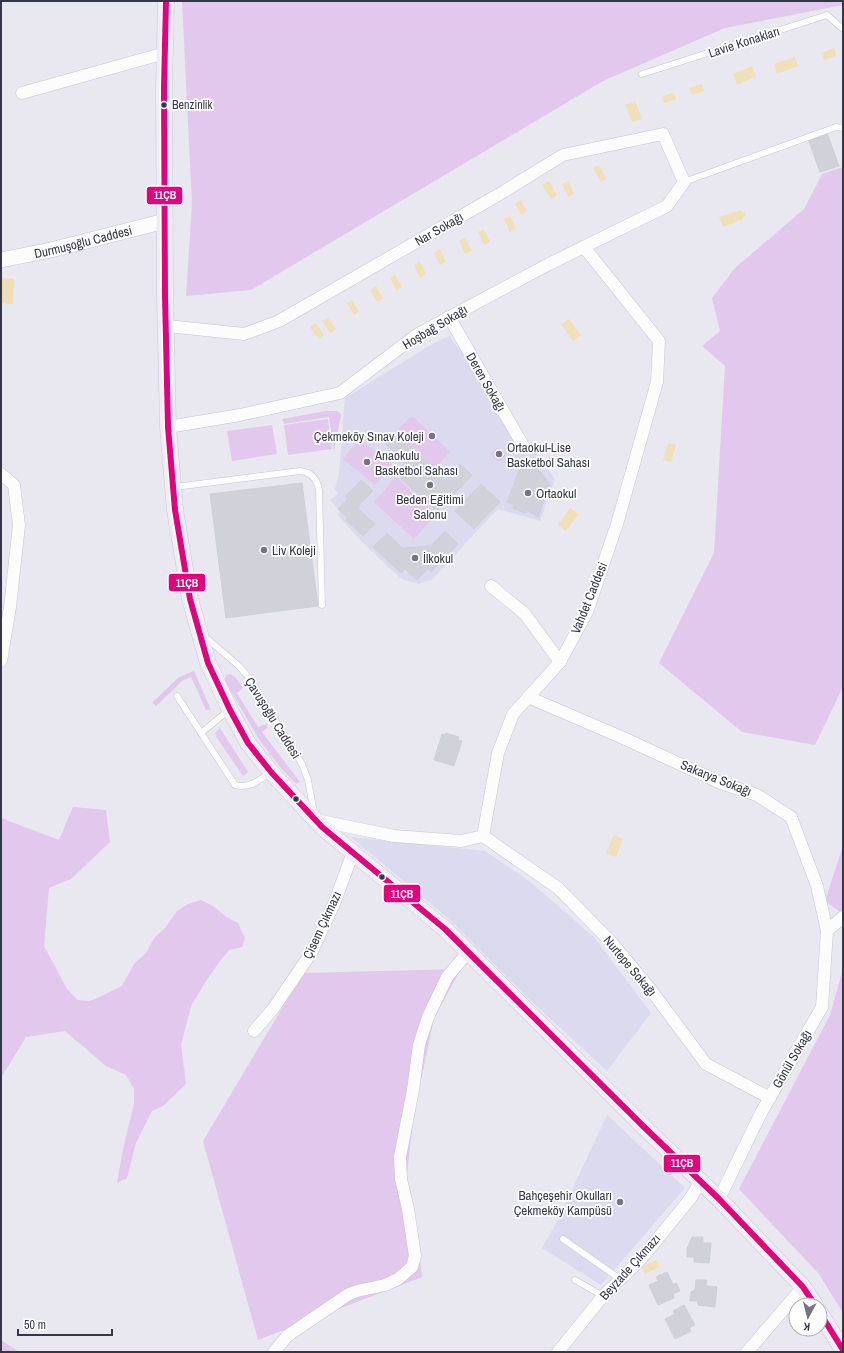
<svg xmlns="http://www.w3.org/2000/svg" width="844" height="1353" viewBox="0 0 844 1353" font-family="'Archivo Narrow',sans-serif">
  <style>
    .education { fill: #dbdaee }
    .green { fill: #e1c8ec }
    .water { fill: #efe0b8 }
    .building { fill: #d1d1da; stroke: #cfcfd8 }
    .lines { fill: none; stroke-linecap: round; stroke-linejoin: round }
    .service-casing { stroke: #c6c5ce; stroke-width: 7 }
    .minor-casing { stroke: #c6c5ce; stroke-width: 13 }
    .tertiary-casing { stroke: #c6c5ce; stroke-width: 16 }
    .secondary-casing { stroke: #c9c7d9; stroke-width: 17 }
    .service { stroke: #fcfcfd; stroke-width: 6 }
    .minor { stroke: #fcfcfd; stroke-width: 12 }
    .tertiary { stroke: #fcfcfd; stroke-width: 15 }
    .secondary { stroke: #efeef6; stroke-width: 16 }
    .bus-1-casing { stroke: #fff; stroke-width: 9 }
    .bus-1 { stroke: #e5007d; stroke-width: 6 }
    .bus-dot { fill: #353646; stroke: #fff; stroke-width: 1.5 }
    .poi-dot { fill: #747482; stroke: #fff; stroke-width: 1.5 }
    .labels { text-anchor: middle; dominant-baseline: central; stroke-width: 3.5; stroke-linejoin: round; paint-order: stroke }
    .bus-label { font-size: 12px; fill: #353646; stroke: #fff; text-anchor: start }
    .street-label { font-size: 13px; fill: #353646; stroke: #fff }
    .poi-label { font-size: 13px; fill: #353646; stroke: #fff; text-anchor: start }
    .line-badge { stroke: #fff; stroke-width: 1.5 }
    .badge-label { font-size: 11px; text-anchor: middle; font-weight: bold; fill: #fff }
  </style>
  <rect width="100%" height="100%" fill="#e9e8f0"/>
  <g class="education">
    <polygon points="449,336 555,479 540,521 498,509 470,538 453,558 433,579 419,584 402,579 388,567 358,538 338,515 340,512 330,500 338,494 335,489 339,474 345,398 434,343"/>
    <polygon points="351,837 485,851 529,881 594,937 651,1013 607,1071 528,998 451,921"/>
    <polygon points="607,1115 685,1188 601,1285 542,1248 560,1216"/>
  </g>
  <g class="green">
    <polygon points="182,1 843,1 843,5 725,28 603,81 251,290 186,296 192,204"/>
    <polygon points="843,167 843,687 815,745 742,732 659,663 714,553 725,366 702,346 720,331 712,298 735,268 804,209 822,174"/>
    <polygon points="326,411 336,411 339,412 341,415 334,451 329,417 284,424 282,419"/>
    <polygon points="412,416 450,452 434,469 396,431"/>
    <polygon points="328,419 332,449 288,455 284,425"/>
    <polygon points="272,425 277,454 232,461 227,431"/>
    <polygon points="360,439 392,465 375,485 343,459"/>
    <polygon points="498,447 506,455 499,462 491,454"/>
    <polygon points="396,477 436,514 414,539 374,502"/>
    <polygon points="194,671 211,710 206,710 191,677 182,681 156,706 152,703 179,677"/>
    <polygon points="230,674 236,678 243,688 237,693 258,727 266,724 268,727 262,732 300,782 296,784 281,768 260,741 225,681 226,675"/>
    <polygon points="220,728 248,772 243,776 217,738 215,733"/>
    <polygon points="73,807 106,810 110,842 71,879 49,888 44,946 67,989 78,1000 90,1001 99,997 122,986 134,964 146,953 155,937 165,928 177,911 188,904 201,900 213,906 225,916 238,923 245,938 242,947 229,950 220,961 206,981 191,1006 181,1045 186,1084 163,1106 152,1111 136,1143 127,1178 117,1183 123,1149 134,1104 134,1089 126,1075 106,1066 65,1031 26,1037 1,1078 1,818 59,840"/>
    <polygon points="843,846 843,914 825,901"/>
    <polygon points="843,968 843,1313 819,1274 739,1189 830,1015"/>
    <polygon points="461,969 434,1018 414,1113 407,1174 416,1225 422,1277 258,1340 203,1141 303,973"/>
    <polygon points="1,1340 19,1352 1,1352"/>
  </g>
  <g class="water">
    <polygon points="834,48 836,56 824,60 821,53"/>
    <polygon points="795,57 798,66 777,74 774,64"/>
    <polygon points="752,66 756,76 737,85 733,74"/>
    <polygon points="702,84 704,91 692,95 689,88"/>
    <polygon points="674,92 676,99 664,103 662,97"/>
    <polygon points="635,101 642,119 632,122 625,105"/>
    <polygon points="599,165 606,179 601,182 593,168"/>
    <polygon points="549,181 557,195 551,199 542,185"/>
    <polygon points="568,181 574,194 568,197 562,184"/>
    <polygon points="521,200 527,211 521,215 515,204"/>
    <polygon points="740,210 741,211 745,213 745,216 743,217 743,219 723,227 719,217"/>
    <polygon points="510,216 516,228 510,232 504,219"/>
    <polygon points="484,229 490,242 484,245 478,232"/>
    <polygon points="465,238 472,251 465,254 459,241"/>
    <polygon points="440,249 446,262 440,265 434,253"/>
    <polygon points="420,262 426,274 420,278 414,265"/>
    <polygon points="395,275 402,287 397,291 390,278"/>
    <polygon points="2,278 14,279 13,304 1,303"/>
    <polygon points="376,286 383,298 377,302 370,290"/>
    <polygon points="352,300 359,312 354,315 347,303"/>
    <polygon points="328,318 336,329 330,333 322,321"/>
    <polygon points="569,319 581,336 573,341 561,324"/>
    <polygon points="316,323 324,335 318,339 310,327"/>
    <polygon points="668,443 676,445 671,462 663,460"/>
    <polygon points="570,508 579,514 566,531 558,525"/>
    <polygon points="614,835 623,839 616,857 606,853"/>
    <polygon points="657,1260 660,1267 645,1274 642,1267"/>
  </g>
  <g class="building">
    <polygon points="827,133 839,166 820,172 808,139"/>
    <polygon points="396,431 416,452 405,463 385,443"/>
    <polygon points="416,452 457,491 437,512 395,473"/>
    <polygon points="523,460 534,464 550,484 538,517 526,510 525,513 512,508 514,505 507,502"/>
    <polygon points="460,464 472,475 457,491 446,480"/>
    <polygon points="361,480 373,491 359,505 359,510 375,524 363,536 346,520 348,518 338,509 348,499 346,496"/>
    <polygon points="302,483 318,606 226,618 210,494"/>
    <polygon points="481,484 500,502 474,529 455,511"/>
    <polygon points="445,531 458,544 431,572 428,569 417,580 405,569 401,573 373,547 387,533 402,548 431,546"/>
    <polygon points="446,733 459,737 458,740 462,741 454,766 434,760 442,734 445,735"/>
    <polygon points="692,1237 703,1237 703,1243 711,1243 709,1263 694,1262 694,1257 687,1257 687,1249"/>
    <polygon points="667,1272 673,1285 676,1283 680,1291 673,1294 674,1298 658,1305 649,1285 658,1281 656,1277"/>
    <polygon points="696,1280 707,1280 706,1286 717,1287 715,1307 698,1305 698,1301 690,1301 691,1292 695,1290"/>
    <polygon points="684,1305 695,1325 689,1328 691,1331 675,1339 665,1319 675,1314 673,1311"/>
  </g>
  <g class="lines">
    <g class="service-casing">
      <g id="service">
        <polyline points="642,74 827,15 843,29"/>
        <polyline points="684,182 836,127 843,128"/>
        <path d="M 175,487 L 300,471 C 311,472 317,479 319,490 L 322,605"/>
        <polyline points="204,636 239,666 250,679 302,764 308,780 314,813"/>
        <path d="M 177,696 L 235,785 C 250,789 259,780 271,772"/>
        <polyline points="201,733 229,710"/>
        <polyline points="563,1239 620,1279"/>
        <polyline points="575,1280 603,1296"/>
      </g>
    </g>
    <g class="minor-casing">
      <g id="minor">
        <polyline points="22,93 165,53"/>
        <polyline points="449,317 524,447"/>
        <polyline points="167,326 244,334 279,321 498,195 563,155 663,134 684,182 667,206 549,264 418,334 340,393 240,415 168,427"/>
        <polyline points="1,474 14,485 19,525 10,607 1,661"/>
        <polyline points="491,586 525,614 560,662"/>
        <polyline points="528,697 621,737 721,783 757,795 791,817 817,886 827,931"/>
        <polyline points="316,820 394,836 461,841 483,836 498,753 513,714 560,662 587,612 617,524 657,382 659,341 584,247"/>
        <polyline points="483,836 558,888 612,943 651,990 706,1064 770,1098"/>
        <polyline points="254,1031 273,1009 311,953 334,904 353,852"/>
        <polyline points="719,1199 762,1111 822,1007 827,931 843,917"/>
        <polyline points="274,1352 287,1336 349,1294 357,1291 385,1285 398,1279 412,1267 415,1256 408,1209 401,1179 400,1157 413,1090 419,1045 428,1017 447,977 468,952"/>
        <polyline points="558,1352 603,1296 641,1259 690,1199 701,1181"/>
        <polyline points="747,1352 803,1287"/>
      </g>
    </g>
    <g class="tertiary-casing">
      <g id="tertiary">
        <path id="s1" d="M 1,260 L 51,250 L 165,221"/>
      </g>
    </g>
    <g class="secondary-casing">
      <g id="secondary">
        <polyline points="166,1 164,88 165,296 168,427 175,510 190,599 208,663 230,710 248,743 271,772 322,827 445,929 643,1126 719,1199 803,1287 815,1305"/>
        <polyline points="820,1313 843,1350"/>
      </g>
    </g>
    <use href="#service" class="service"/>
    <use href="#minor" class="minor"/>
    <use href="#tertiary" class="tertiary"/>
    <use href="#secondary" class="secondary"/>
    <g class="bus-1-casing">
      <g id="bus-1">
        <polyline points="166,1 164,88 165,296 168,427 175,510 190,599 208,663 230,710 248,743 271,772 322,827 445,929 643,1126 719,1199 803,1287 815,1305"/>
        <polyline points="820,1313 843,1350"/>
      </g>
    </g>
    <use href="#bus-1" class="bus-1"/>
  </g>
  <g class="bus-dot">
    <circle cx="164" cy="105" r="3.5"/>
    <circle cx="296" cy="799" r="3.5"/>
    <circle cx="382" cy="877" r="3.5"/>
  </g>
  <g class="poi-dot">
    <circle cx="432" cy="436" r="4"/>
    <circle cx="499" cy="454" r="4"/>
    <circle cx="367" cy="462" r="4"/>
    <circle cx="430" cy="485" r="4"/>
    <circle cx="528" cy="493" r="4"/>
    <circle cx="264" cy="550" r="4"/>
    <circle cx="415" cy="558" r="4"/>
    <circle cx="620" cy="1202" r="4"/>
  </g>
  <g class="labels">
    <g class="bus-label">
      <text x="172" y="105">Benzinlik</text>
    </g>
    <g class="street-label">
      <text transform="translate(744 42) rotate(-18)">Lavie Konakları</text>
      <text transform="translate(439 229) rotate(-30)">Nar Sokağı</text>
      <text stroke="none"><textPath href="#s1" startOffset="84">Durmuşoğlu Caddesi</textPath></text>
      <text transform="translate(435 327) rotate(-31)">Hoşbağ Sokağı</text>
      <text transform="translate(486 382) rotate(60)">Deren Sokağı</text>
      <text transform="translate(589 598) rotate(-68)">Vahdet Caddesi</text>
      <text transform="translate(273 718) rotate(58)">Çavuşoğlu Caddesi</text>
      <text transform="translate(716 778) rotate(22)">Sakarya Sokağı</text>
      <text transform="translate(322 925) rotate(-65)">Çisem Çıkmazı</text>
      <text transform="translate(630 966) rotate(50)">Nurtepe Sokağı</text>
      <text transform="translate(792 1059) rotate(-60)">Gönül Sokağı</text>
      <text transform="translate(630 1267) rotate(-48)">Beyzade Çıkmazı</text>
    </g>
    <g class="poi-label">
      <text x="424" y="436" text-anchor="end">Çekmeköy Sınav Koleji</text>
      <text x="507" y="447">Ortaokul-Lise<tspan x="507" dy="15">Basketbol Sahası</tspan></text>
      <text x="375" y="455">Anaokulu<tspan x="375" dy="15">Basketbol Sahası</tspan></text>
      <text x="536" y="493">Ortaokul</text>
      <text x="430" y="499" text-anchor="middle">Beden Eğitimi<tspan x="430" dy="15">Salonu</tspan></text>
      <text x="272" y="550">Liv Koleji</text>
      <text x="423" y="558">İlkokul</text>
      <text x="612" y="1195" text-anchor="end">Bahçeşehir Okulları<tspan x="612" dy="15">Çekmeköy Kampüsü</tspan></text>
    </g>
  </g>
  <g class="line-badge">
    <rect x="146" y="186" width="37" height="19" rx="4" fill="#e5007d"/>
    <rect x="168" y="573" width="38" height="19" rx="4" fill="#e5007d"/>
    <rect x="383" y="884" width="38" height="19" rx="4" fill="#e5007d"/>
    <rect x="663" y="1154" width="38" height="19" rx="4" fill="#e5007d"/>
  </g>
  <g class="badge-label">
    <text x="165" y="199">11ÇB</text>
    <text x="187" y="587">11ÇB</text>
    <text x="402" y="898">11ÇB</text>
    <text x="682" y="1167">11ÇB</text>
  </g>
  <rect width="844" height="1353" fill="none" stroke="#353646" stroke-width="4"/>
  <g transform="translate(808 1317) rotate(187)"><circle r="19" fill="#ffffff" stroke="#aeafb5"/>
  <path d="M0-3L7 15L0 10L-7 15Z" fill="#747482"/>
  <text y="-6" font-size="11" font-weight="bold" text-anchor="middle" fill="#353646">K</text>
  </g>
  <path d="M18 1329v6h94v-6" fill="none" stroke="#353646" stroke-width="2"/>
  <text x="24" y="1329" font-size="12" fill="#353646" stroke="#ffffff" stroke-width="3" paint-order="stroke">50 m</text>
</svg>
